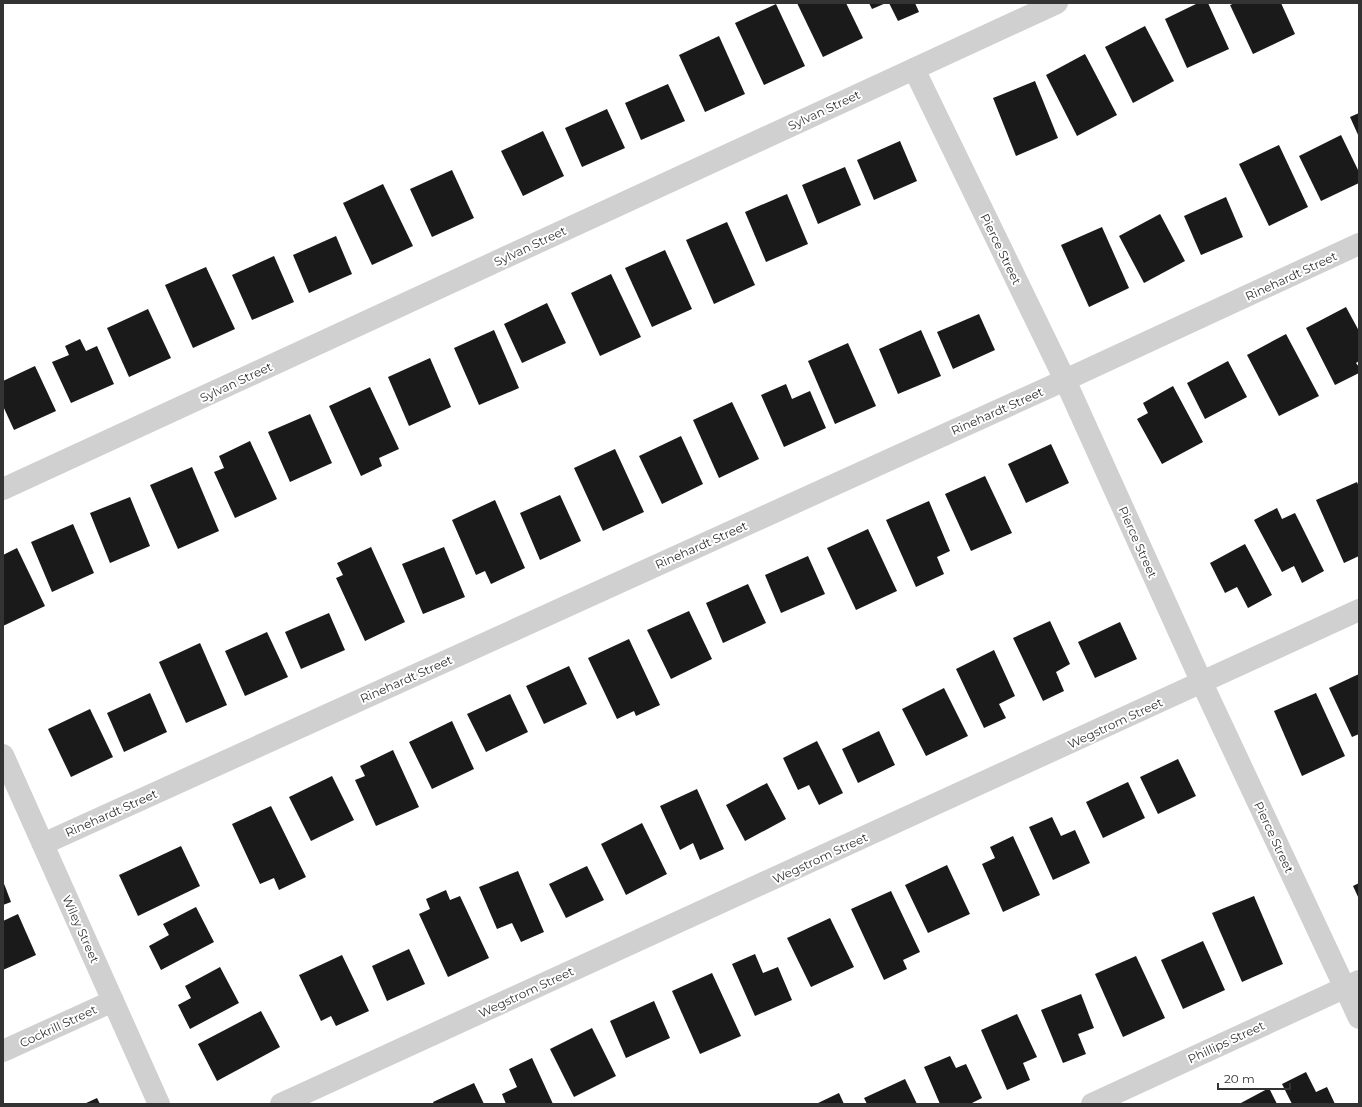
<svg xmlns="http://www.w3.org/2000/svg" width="1362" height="1107" viewBox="0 0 1362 1107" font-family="Montserrat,sans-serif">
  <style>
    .building { fill: #1a1a1a }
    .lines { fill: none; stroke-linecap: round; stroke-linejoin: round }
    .minor { stroke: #d0d0d0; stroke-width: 22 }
    .labels { text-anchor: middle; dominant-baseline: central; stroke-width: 4; stroke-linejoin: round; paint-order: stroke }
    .street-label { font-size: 12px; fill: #333; stroke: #fff }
  </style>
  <rect width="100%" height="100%" fill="#fff"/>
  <g class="building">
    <polygon points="797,3 846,3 863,38 823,57"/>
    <polygon points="869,3 886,3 872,9"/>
    <polygon points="889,3 915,3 919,12 898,21"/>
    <polygon points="1198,3 1208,3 1229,49 1187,68 1165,19"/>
    <polygon points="1235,3 1281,3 1295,34 1253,54 1230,5"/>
    <polygon points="776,4 805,66 764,85 735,23"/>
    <polygon points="1145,26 1174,81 1133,103 1105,47"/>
    <polygon points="719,36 745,94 705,112 679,55"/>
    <polygon points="1085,54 1117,115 1077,136 1046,75"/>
    <polygon points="1035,81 1058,138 1016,156 993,98"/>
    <polygon points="668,84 685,121 641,140 625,103"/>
    <polygon points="607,109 625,148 582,167 565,128"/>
    <polygon points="1359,113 1359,137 1350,117"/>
    <polygon points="543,131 564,176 523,196 501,151"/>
    <polygon points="1341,135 1359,172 1359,183 1321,201 1299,156"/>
    <polygon points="900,141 917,181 874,200 857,160"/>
    <polygon points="1279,145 1308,207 1269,226 1239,164"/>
    <polygon points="845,167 861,205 818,224 802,185"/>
    <polygon points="452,170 474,218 432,237 410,189"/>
    <polygon points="383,184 413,246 372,265 343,203"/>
    <polygon points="787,194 808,244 766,262 745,212"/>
    <polygon points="1226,197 1243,237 1201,255 1184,216"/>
    <polygon points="1160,214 1185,261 1144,283 1119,236"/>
    <polygon points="727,222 755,285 714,304 686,240"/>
    <polygon points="1102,227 1129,288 1089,307 1061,245"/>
    <polygon points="336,236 352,274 309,293 293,255"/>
    <polygon points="665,250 692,309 652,327 625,268"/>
    <polygon points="274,256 294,302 252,320 232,275"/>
    <polygon points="206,267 235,329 193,348 165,285"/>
    <polygon points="611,274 641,337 600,356 571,293"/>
    <polygon points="547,303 566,343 522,363 504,324"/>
    <polygon points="1346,307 1359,331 1359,361 1356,363 1359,367 1359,373 1335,385 1306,328"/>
    <polygon points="148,309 171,358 129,377 107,328"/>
    <polygon points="979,314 995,350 953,369 937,332"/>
    <polygon points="494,330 519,388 479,405 454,348"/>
    <polygon points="921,330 941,376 898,394 879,349"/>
    <polygon points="1286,334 1319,396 1279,416 1247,355"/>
    <polygon points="80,339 86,351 97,346 114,384 71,403 52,362 69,355 65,346"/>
    <polygon points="848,343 876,406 835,424 808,361"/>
    <polygon points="430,358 451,407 409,426 388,377"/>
    <polygon points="1228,361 1247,397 1205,419 1187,383"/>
    <polygon points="35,366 56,411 14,430 3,406 3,381"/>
    <polygon points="786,384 792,399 810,391 826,428 784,447 761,395"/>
    <polygon points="1173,386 1203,442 1162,464 1137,419 1148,413 1143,403"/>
    <polygon points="370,387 399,449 379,458 382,466 361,476 329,406"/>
    <polygon points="732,402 759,459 719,478 693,420"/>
    <polygon points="310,414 332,463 290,482 268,432"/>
    <polygon points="681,436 703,484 662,504 639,456"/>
    <polygon points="250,441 277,499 235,518 214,472 224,468 219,456"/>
    <polygon points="1051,444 1069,483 1026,503 1008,464"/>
    <polygon points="615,449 644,512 603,531 574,468"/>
    <polygon points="192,467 219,531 178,549 150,485"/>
    <polygon points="985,476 1012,533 971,551 945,494"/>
    <polygon points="1357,482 1359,487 1359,556 1344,563 1316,500"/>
    <polygon points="560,495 581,541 540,560 520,513"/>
    <polygon points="130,497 150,546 110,563 90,513"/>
    <polygon points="495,500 525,568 491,584 485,571 476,575 452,520"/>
    <polygon points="929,501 950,551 937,557 944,574 916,587 886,520"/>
    <polygon points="1277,508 1282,519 1295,513 1324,571 1302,583 1294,566 1282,572 1254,520"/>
    <polygon points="73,524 94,573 52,592 31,542"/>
    <polygon points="868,529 897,591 856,610 827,548"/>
    <polygon points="1245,544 1272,595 1248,608 1237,587 1225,593 1210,563"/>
    <polygon points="371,547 405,622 365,641 336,578 343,575 337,563"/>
    <polygon points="444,547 465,597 423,614 402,564"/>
    <polygon points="17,548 45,606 3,626 3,555"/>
    <polygon points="808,556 825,594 781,613 765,575"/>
    <polygon points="748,584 766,623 723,643 706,603"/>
    <polygon points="689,611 712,659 671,679 647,630"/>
    <polygon points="329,613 345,650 301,669 285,632"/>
    <polygon points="1050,621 1070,664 1056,672 1064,691 1043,701 1013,638"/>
    <polygon points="1120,622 1137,659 1095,678 1078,642"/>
    <polygon points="267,632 288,677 245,696 225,651"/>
    <polygon points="629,639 660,705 636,716 634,711 617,719 588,658"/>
    <polygon points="200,643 227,705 186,723 159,662"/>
    <polygon points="994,650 1015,696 999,704 1006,718 984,728 956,669"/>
    <polygon points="569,666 587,704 544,724 526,686"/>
    <polygon points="1359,674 1359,734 1352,737 1329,688"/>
    <polygon points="944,688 968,736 926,756 902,709"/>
    <polygon points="150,693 167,732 124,752 107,713"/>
    <polygon points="1316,693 1345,756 1302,776 1274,711"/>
    <polygon points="510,694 528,732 486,752 467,714"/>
    <polygon points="90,709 113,757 71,777 48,729"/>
    <polygon points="452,721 474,769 432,789 409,742"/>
    <polygon points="879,731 895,765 858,783 842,749"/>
    <polygon points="817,741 843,793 819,805 809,785 798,790 783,758"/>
    <polygon points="393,750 419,807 376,826 355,780 365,776 360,766"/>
    <polygon points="1178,759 1196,796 1158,814 1140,777"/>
    <polygon points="332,776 354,820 311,841 289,797"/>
    <polygon points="1128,782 1145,818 1103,838 1086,802"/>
    <polygon points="767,783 786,819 745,841 726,805"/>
    <polygon points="697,789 724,849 700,860 693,843 680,850 660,806"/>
    <polygon points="271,806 306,877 279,890 274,878 260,884 232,824"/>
    <polygon points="1052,817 1061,836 1075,830 1090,863 1053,880 1029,827"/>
    <polygon points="642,823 667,874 626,895 601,844"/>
    <polygon points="1013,836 1040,895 1003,912 982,864 995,858 990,847"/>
    <polygon points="181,846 200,886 138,916 119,875"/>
    <polygon points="947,865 970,914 928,933 905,885"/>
    <polygon points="587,866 604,900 566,918 549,884"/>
    <polygon points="518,871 544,932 521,942 512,923 497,929 479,887"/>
    <polygon points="3,881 11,902 3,905"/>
    <polygon points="1359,883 1359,899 1353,886"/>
    <polygon points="446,890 450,900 460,896 489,958 448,977 419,914 430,909 426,899"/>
    <polygon points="891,891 920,952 903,960 907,969 884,980 851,909"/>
    <polygon points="1254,896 1283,964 1242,982 1212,913"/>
    <polygon points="196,907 214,942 161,970 149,946 169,935 163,924"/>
    <polygon points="18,914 36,955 3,970 3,921"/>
    <polygon points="830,918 854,967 811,987 787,938"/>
    <polygon points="1203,941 1225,990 1183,1009 1161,960"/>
    <polygon points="409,949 425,984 387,1001 372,966"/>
    <polygon points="755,954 763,973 778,967 792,1000 755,1016 732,964"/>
    <polygon points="342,955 369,1011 336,1026 331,1016 321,1021 299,975"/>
    <polygon points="1136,956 1165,1018 1123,1037 1095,974"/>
    <polygon points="220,967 239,1003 190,1029 178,1005 191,998 185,986"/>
    <polygon points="712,973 741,1036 700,1054 672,991"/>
    <polygon points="1081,994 1094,1028 1078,1034 1086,1054 1063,1063 1041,1010"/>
    <polygon points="654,1001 670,1038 626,1058 610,1021"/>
    <polygon points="261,1011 280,1047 217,1081 198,1044"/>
    <polygon points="1017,1014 1037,1057 1023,1063 1030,1080 1007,1090 981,1030"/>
    <polygon points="592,1028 616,1076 574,1097 550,1049"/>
    <polygon points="950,1056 956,1068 966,1064 982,1098 970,1104 940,1104 924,1067"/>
    <polygon points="532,1058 553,1104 506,1104 502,1094 517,1087 509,1069"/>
    <polygon points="1306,1072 1316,1092 1327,1087 1335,1104 1292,1104 1282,1084"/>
    <polygon points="905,1079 917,1104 867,1104 864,1098"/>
    <polygon points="474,1083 484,1104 434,1104 433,1102"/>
    <polygon points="1269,1088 1277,1104 1239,1104"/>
    <polygon points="839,1093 844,1104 816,1104"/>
    <polygon points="97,1098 100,1104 84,1104"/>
  </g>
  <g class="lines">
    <g class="minor">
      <polyline points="914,69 1065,380 1202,683 1359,1018"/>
      <polyline points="3,489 1057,3"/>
      <polyline points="3,755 159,1104"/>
      <polyline points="43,844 1065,380 1359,244"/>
      <polyline points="3,1051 113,1001"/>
      <polyline points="281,1104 1359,610"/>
      <polyline points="1092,1104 1359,981"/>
    </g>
  </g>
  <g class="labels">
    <g class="street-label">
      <text transform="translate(824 110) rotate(-25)">Sylvan Street</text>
      <text transform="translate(530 246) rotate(-25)">Sylvan Street</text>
      <text transform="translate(1001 249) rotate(64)">Pierce Street</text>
      <text transform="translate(1291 276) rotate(-25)">Rinehardt Street</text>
      <text transform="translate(236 382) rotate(-25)">Sylvan Street</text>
      <text transform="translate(997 411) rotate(-24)">Rinehardt Street</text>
      <text transform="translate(1138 542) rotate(66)">Pierce Street</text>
      <text transform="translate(701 545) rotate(-24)">Rinehardt Street</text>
      <text transform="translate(406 679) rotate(-24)">Rinehardt Street</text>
      <text transform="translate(1115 723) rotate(-25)">Wegstrom Street</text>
      <text transform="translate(111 813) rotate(-24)">Rinehardt Street</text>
      <text transform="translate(1274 837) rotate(65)">Pierce Street</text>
      <text transform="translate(820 858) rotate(-25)">Wegstrom Street</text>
      <text transform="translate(81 929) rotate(66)">Wiley Street</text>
      <text transform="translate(526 992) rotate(-25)">Wegstrom Street</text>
      <text transform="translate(58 1026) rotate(-25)">Cockrill Street</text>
      <text transform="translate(1226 1042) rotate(-25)">Phillips Street</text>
    </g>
  </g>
  <rect width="1362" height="1107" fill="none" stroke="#333333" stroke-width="8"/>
  <path d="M1218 1083v6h72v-6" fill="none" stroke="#333333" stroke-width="2"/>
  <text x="1224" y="1083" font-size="12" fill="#333333" stroke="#ffffff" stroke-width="3" paint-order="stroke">20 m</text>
</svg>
